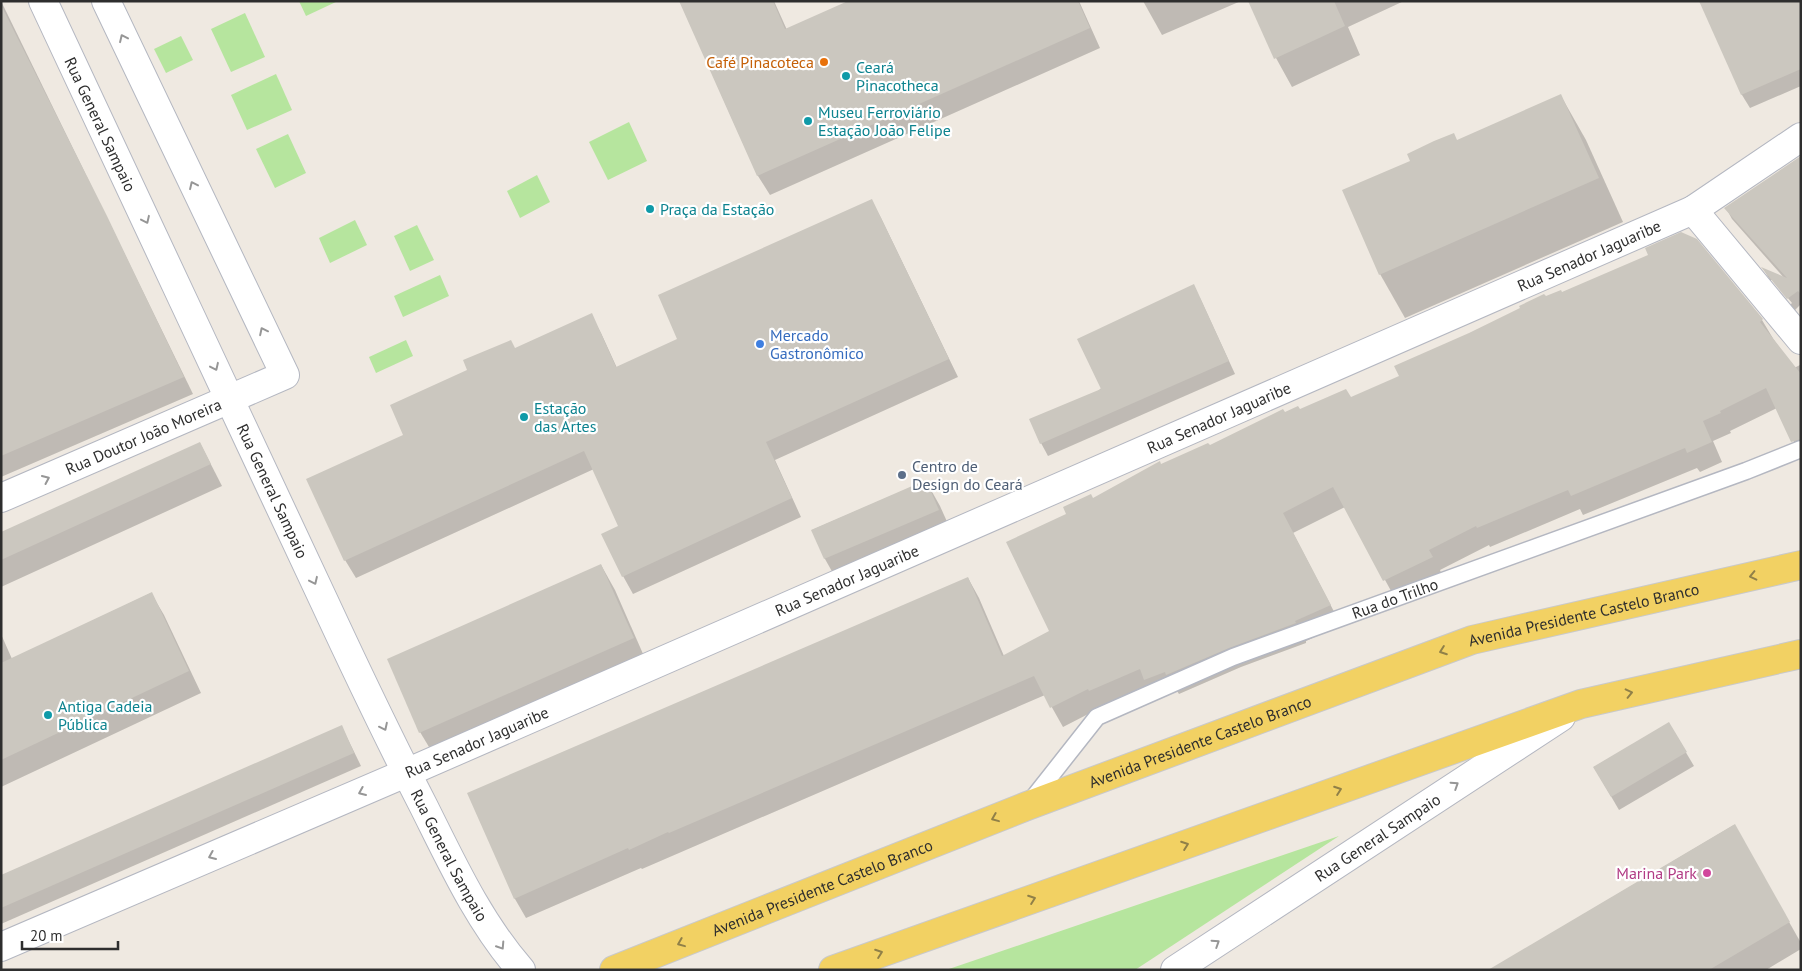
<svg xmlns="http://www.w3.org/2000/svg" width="1802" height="971" viewBox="0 0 1802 971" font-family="'PT Sans',sans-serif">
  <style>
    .green { fill: #b6e59e }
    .shadow { fill: #0003 }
    .building { fill: #cbc7bf }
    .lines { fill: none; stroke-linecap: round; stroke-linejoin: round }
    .service-casing { stroke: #b4b7c1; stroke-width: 19 }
    .minor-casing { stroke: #b4b7c1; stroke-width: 30 }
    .tertiary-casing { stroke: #b4b7c1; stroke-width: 30 }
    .secondary-casing { stroke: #b4b7c1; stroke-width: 30 }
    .primary-casing { stroke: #c9c9c9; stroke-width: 30 }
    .service { stroke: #fff; stroke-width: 16 }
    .minor { stroke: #fff; stroke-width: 28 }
    .tertiary { stroke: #fff; stroke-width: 28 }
    .secondary { stroke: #fff; stroke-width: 28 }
    .primary { stroke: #f2d163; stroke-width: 28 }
    .oneway { stroke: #969696 }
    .oneway2 { stroke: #908048 }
    .food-dot { fill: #e8710a; stroke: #fff; stroke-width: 2 }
    .culture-dot { fill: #0f9aa8; stroke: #fff; stroke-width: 2 }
    .shop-dot { fill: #3f7fe0; stroke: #fff; stroke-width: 2 }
    .service-dot { fill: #5c6f8a; stroke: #fff; stroke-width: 2 }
    .hotel-dot { fill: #d1479c; stroke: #fff; stroke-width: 2 }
    .labels { text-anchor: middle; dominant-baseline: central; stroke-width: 4.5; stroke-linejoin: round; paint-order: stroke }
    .food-label { font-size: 16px; fill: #c56008; stroke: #fff; text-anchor: end }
    .culture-label { font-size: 16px; fill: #0d838f; stroke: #fff; text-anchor: start }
    .street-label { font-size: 16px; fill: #2e2e2e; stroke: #fff }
    .shop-label { font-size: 16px; fill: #366cbe; stroke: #fff; text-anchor: start }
    .service-label { font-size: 16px; fill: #4e5e75; stroke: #fff; text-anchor: start }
    .hotel-label { font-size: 16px; fill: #b23c85; stroke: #fff; text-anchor: end }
  </style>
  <rect width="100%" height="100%" fill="#efe9e1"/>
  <g class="green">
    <polygon points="299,1 338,1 306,16"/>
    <polygon points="245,13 265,57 231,72 211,29"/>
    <polygon points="181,36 193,60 166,73 154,49"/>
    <polygon points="276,74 292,110 247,130 231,95"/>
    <polygon points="629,122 647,161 608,180 589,142"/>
    <polygon points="288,134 306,173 275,188 256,149"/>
    <polygon points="537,175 550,202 520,218 507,191"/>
    <polygon points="355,220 367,245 330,263 319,238"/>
    <polygon points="417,225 434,260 410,271 394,236"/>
    <polygon points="440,275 449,296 403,317 394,296"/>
    <polygon points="406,340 413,356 376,373 369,357"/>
    <polygon points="1339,836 1135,970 946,970"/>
  </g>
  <g class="shadow">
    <polygon points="1,1 193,394 1,477"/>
    <polygon points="680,1 774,1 787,30 851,1 1079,1 1100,48 770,195 758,176 734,123"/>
    <polygon points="1143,1 1241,1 1162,35"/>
    <polygon points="1250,1 1404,1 1348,27 1360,55 1292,87 1276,58"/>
    <polygon points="1801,1 1801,86 1750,108 1742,95 1701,2"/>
    <polygon points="1561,96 1586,140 1623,222 1405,318 1380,274 1457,141"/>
    <polygon points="1801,158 1801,304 1795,310 1790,305 1792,303 1773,280 1770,280 1764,270 1785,279 1732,219 1726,208"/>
    <polygon points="871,200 881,218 958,377 775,460 801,517 633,594 623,576 620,526 594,469 356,578 345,560 405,436 469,371 591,315 601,333 617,368 679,339"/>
    <polygon points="1696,240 1762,320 1774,340 1794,368 1800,365 1801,366 1801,450 1799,451 1788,431 1777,408 1730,431 1731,433 1713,441 1722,462 1700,472 1697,468 1583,515 1580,509 1490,547 1489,545 1440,570 1443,578 1396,600 1345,507 1293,533 1341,625 1306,641 1306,643 1241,667 1179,694 1177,691 1157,699 1100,708 1063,727 1045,695 642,869 641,868 526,918 515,899 469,794 968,578 979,598 1004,656 1050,632 1068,514 1093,499 1161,465 1209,447 1284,414 1350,399 1401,377 1469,334 1545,298 1561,293"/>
    <polygon points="1200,298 1235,374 1048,456 1041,443"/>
    <polygon points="200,443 222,486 1,587 1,533"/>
    <polygon points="926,481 940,506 953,535 839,584 825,559 812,530"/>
    <polygon points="601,565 615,590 647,663 435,757 420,732"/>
    <polygon points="151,593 164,615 201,693 1,787 1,634 12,659"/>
    <polygon points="1669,724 1694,766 1619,810 1594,767"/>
    <polygon points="342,727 361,766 1,924 1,876"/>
    <polygon points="1734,825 1801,943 1801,949 1766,970 1490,970"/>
  </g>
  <g class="building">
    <polygon points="679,1 773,1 785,29 848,1 1078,1 1090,28 757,176"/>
    <polygon points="1248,1 1334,1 1345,26 1274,59"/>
    <polygon points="1699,1 1801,1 1801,69 1741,95"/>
    <polygon points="1,5 107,216 184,377 1,456"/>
    <polygon points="1561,94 1599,178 1379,275 1342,190 1410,161 1407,154 1434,141 1454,133 1457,140"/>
    <polygon points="1801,156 1801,294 1798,291 1787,299 1761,267 1787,278 1724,208"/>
    <polygon points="872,199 949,359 766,442 792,498 622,577 601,534 618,526 584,451 344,561 306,479 403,435 390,405 467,370 463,360 511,340 515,348 592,313 616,367 677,339 658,295"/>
    <polygon points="1681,232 1697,239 1763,319 1760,322 1801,374 1801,439 1791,442 1766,388 1720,411 1721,413 1703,421 1712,442 1687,453 1685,448 1571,496 1568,490 1477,528 1476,526 1429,550 1433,557 1383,581 1333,487 1283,513 1331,605 1295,621 1296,623 1229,648 1166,675 1165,672 1144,680 1140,669 1089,691 1088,689 1050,708 1034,676 669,833 668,832 629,850 628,848 514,899 467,793 968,577 1002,656 1049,631 1006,542 1066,514 1063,507 1091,494 1093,498 1160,461 1161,464 1208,443 1210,445 1283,409 1285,412 1298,406 1300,409 1346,389 1351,397 1399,376 1394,366 1469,333 1520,308 1519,306 1544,294 1546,296 1561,290 1562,292 1648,255 1645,248"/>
    <polygon points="1194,284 1229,361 1040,444 1029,419 1101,389 1077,339"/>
    <polygon points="200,442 211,464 1,560 1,532"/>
    <polygon points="926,480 939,510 824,559 811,530"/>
    <polygon points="601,564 634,638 419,733 387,659"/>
    <polygon points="152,592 189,671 1,760 1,663"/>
    <polygon points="1669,722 1687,752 1611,797 1593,767"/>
    <polygon points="342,725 354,753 1,908 1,875"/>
    <polygon points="1735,824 1790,922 1709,970 1488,970"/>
  </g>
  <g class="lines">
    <g class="service-casing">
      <g id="service">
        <path id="s1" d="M 1030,802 L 1097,717 L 1233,657 L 1746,471 L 1801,449"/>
      </g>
    </g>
    <g class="minor-casing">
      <g id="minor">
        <polyline points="1693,210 1801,340"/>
        <path id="s2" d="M 1,947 L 406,773 L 1693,210 L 1801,137"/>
      </g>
    </g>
    <g class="tertiary-casing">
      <g id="tertiary">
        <path id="s3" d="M 1,498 L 285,375 L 106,1"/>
      </g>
    </g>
    <g class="secondary-casing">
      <g id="secondary">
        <path id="s4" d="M 43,1 C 136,201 231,401 324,601 C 356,670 389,739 424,807 C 452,863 479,922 521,970"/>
        <path id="s5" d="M 1175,970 L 1561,717"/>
      </g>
    </g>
    <g class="primary-casing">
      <g id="primary">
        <path id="s6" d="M 614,970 L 1027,806 L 1472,640 L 1801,565"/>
        <polyline points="833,970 1581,704 1801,654"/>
      </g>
    </g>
    <use href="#service" class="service"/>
    <use href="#minor" class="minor"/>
    <use href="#tertiary" class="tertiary"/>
    <use href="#secondary" class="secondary"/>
    <use href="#primary" class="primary"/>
  </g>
  <defs><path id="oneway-chevron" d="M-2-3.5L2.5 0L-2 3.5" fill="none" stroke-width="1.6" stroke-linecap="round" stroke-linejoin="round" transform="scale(1.25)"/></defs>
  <g class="oneway">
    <use href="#oneway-chevron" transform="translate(123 38) rotate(-115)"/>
    <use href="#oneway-chevron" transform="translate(193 185) rotate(-115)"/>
    <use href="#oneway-chevron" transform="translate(146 220) rotate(65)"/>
    <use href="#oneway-chevron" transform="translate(263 331) rotate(-116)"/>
    <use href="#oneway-chevron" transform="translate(215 367) rotate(65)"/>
    <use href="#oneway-chevron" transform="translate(46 479) rotate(-24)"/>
    <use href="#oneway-chevron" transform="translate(314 581) rotate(65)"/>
    <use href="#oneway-chevron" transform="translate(384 727) rotate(64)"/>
    <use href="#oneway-chevron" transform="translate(1455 785) rotate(-33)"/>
    <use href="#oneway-chevron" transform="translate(362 792) rotate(157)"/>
    <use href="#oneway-chevron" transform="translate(212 856) rotate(157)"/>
    <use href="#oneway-chevron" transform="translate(1216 943) rotate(-33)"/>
    <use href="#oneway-chevron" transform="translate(501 946) rotate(57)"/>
  </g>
  <g class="oneway2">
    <use href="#oneway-chevron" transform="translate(1753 576) rotate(167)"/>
    <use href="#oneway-chevron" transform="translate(1443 651) rotate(160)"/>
    <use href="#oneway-chevron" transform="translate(1629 693) rotate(-13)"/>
    <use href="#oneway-chevron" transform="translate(1338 790) rotate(-20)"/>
    <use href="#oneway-chevron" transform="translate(995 818) rotate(158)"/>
    <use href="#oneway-chevron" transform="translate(1185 845) rotate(-20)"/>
    <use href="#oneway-chevron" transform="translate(1032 899) rotate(-20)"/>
    <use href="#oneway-chevron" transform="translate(681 943) rotate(158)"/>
    <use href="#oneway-chevron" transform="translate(879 953) rotate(-20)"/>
  </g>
  <circle class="food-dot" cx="824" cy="62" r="5"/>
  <g class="culture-dot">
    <circle cx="846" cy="76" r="5"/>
    <circle cx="808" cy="121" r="5"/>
    <circle cx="650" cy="209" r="5"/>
    <circle cx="524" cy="417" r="5"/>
    <circle cx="48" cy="715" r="5"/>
  </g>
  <circle class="shop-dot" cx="760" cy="344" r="5"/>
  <circle class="service-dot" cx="902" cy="475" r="5"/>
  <circle class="hotel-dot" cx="1707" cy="873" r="5"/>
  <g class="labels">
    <g class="food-label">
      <text x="814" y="62">Café Pinacoteca</text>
    </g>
    <g class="culture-label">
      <text x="856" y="67">Ceará<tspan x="856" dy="18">Pinacotheca</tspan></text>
      <text x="818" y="112">Museu Ferroviário<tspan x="818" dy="18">Estação João Felipe</tspan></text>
      <text x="660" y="209">Praça da Estação</text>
      <text x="534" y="408">Estação<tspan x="534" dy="18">das Artes</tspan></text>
      <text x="58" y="706">Antiga Cadeia<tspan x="58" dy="18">Pública</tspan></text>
    </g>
    <g class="street-label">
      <text stroke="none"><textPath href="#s4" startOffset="136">Rua General Sampaio</textPath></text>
      <text stroke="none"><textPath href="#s2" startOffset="1732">Rua Senador Jaguaribe</textPath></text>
      <text stroke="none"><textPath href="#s2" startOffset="1328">Rua Senador Jaguaribe</textPath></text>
      <text stroke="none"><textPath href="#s3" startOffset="155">Rua Doutor João Moreira</textPath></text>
      <text stroke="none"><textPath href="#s4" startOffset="541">Rua General Sampaio</textPath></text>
      <text stroke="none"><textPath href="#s2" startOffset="922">Rua Senador Jaguaribe</textPath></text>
      <text stroke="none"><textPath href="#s1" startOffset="429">Rua do Trilho</textPath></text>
      <text stroke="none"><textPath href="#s6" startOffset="1034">Avenida Presidente Castelo Branco</textPath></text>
      <text stroke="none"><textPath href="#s2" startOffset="518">Rua Senador Jaguaribe</textPath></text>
      <text stroke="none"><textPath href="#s6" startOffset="629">Avenida Presidente Castelo Branco</textPath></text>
      <text stroke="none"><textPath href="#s5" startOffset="242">Rua General Sampaio</textPath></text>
      <text stroke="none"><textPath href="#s4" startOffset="946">Rua General Sampaio</textPath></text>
      <text stroke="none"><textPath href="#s6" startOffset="224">Avenida Presidente Castelo Branco</textPath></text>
    </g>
    <g class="shop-label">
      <text x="770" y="335">Mercado<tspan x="770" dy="18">Gastronômico</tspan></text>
    </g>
    <g class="service-label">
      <text x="912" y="466">Centro de<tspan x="912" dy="18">Design do Ceará</tspan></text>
    </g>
    <g class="hotel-label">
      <text x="1697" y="873">Marina Park</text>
    </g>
  </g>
  <rect width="1802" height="971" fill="none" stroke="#2e2e2e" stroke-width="5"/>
  <path d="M22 941v8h96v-8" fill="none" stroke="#2e2e2e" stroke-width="2.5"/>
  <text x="30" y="941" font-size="15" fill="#2e2e2e" stroke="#ffffff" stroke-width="4" paint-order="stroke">20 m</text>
</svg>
